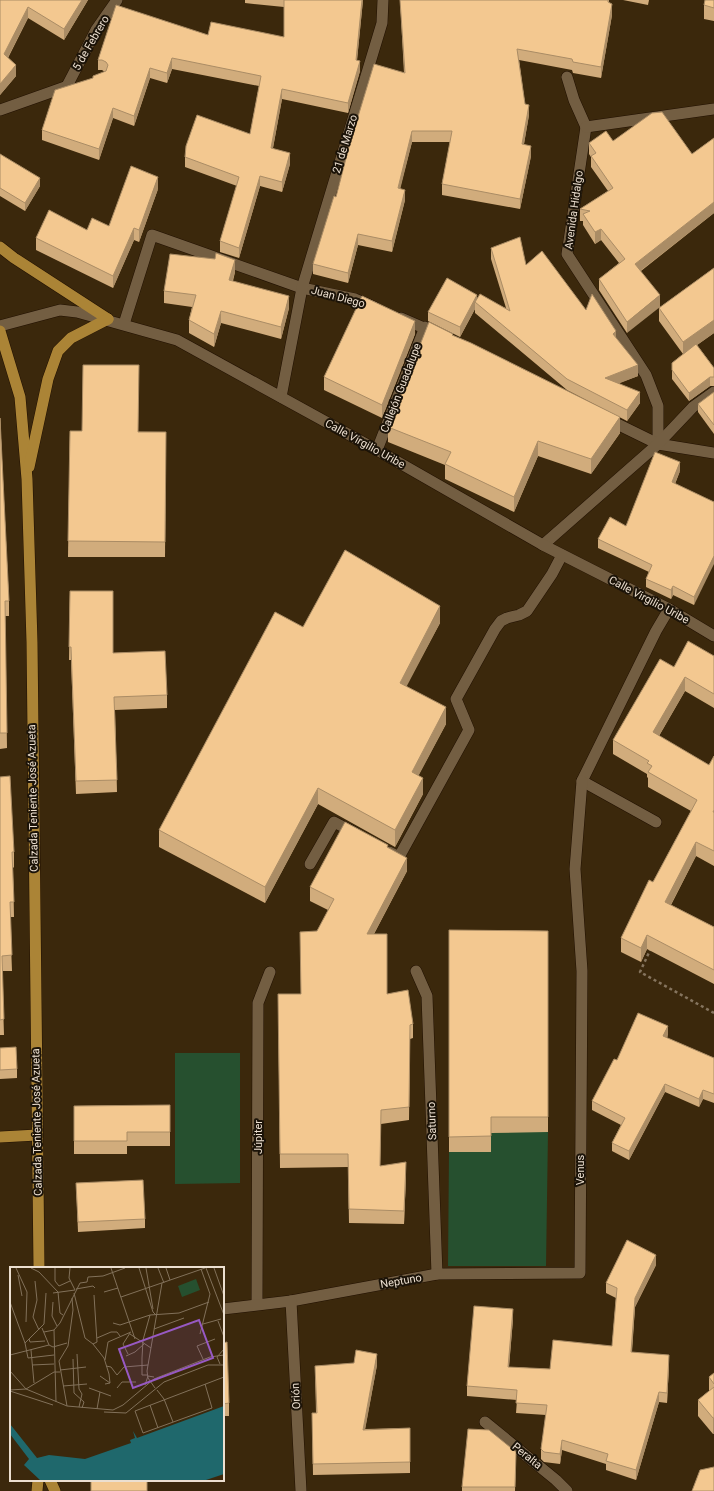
<svg xmlns="http://www.w3.org/2000/svg" width="714" height="1491" viewBox="0 0 714 1491" font-family="Roboto,sans-serif">
  <style>
    .green { fill: #26502f }
    .lines { fill: none; stroke-linecap: round; stroke-linejoin: round }
    .service-casing { stroke: #211000; stroke-width: 12 }
    .minor-casing { stroke: #211000; stroke-width: 12 }
    .tertiary-casing { stroke: #211000; stroke-width: 12 }
    .primary-casing { stroke: #211000; stroke-width: 12 }
    .path { stroke: #85745e; stroke-width: 2.5; stroke-dasharray: 3 3; stroke-linecap: butt }
    .service { stroke: #735e42; stroke-width: 11 }
    .minor { stroke: #735e42; stroke-width: 11 }
    .tertiary { stroke: #735e42; stroke-width: 11 }
    .primary { stroke: #ab8436; stroke-width: 11 }
    .wall { fill: #d1ac7c }
    .shaded-wall { fill: #aa8c65 }
    .building { fill: #f3c890; stroke: #aa8c65 }
    .labels { text-anchor: middle; dominant-baseline: central; stroke-width: 4; stroke-linejoin: round; paint-order: stroke }
    .street-label { font-size: 11px; fill: #ecdfd0; stroke: #1b1308 }
    .inset-road { fill: none; stroke: #82715a; stroke-width: 1 }
    .view { fill: #9759c3; fill-opacity: 0.15; stroke: #9759c3; stroke-width: 2 }
    .inset-edge { fill: none; stroke: #ecdfd0; stroke-width: 2 }
  </style>
  <rect width="100%" height="100%" fill="#3b280c"/>
  <g class="green">
    <polygon points="491,946 548,1132 546,1266 448,1266 449,1152 491,1152"/>
    <polygon points="175,1053 240,1053 240,1183 175,1184"/>
  </g>
  <g class="lines">
    <g class="service-casing">
      <g id="service">
        <polyline points="656,822 582,781 656,631 669,609"/>
        <polyline points="389,852 399,857 469,730 456,699 495,629 501,621 507,618 519,615 527,611 552,574 562,555"/>
        <polyline points="310,864 334,822 355,833"/>
        <polyline points="416,971 427,996 437,1274"/>
        <polyline points="291,1301 437,1274 580,1273 582,971 575,869 582,781"/>
        <polyline points="257,1304 258,1003 270,972"/>
      </g>
    </g>
    <g class="minor-casing">
      <g id="minor">
        <polyline points="567,77 574,100 586,127"/>
        <polyline points="67,86 96,30 117,0"/>
        <polyline points="0,110 68,86"/>
        <polyline points="586,127 567,254 646,375 658,406 658,444"/>
        <polyline points="586,127 714,109"/>
        <polyline points="401,318 440,335"/>
        <polyline points="124,324 152,235 302,288 355,299 374,307"/>
        <polyline points="281,397 302,288 382,23 383,0"/>
        <polyline points="607,419 658,444 714,453"/>
        <polyline points="377,450 425,327"/>
        <polyline points="543,545 658,444 693,407 714,392"/>
        <polyline points="223,1309 291,1301 301,1491"/>
        <polyline points="485,1422 556,1480 567,1491"/>
      </g>
    </g>
    <g class="tertiary-casing">
      <polyline id="tertiary" points="0,326 60,310 77,312 177,340 377,450 543,545 669,609 714,636"/>
    </g>
    <g class="primary-casing">
      <g id="primary">
        <polyline points="0,247 14,258 108,319"/>
        <polyline points="0,331 20,397 27,479 32,642 39,1268"/>
        <polyline points="29,467 48,379 58,351 71,338 108,319"/>
        <polyline points="0,1137 37,1135"/>
        <polyline points="50,1480 55,1491"/>
        <polyline points="37,1491 38,1480"/>
      </g>
    </g>
    <polyline class="path" points="651,948 640,972 714,1013"/>
    <use href="#service" class="service"/>
    <use href="#minor" class="minor"/>
    <use href="#tertiary" class="tertiary"/>
    <use href="#primary" class="primary"/>
  </g>
  <g class="wall">
    <polygon points="0,0 88,0 64,40 28,18 8,58 16,76 0,95"/>
    <polygon points="245,0 363,0 357,60 360,71 348,113 282,99 273,148 290,164 282,192 260,186 239,258 220,252 220,241 237,186 185,167 185,157 250,134 259,86 172,69 167,83 150,78 134,126 113,118 99,160 42,140 42,130 93,78 105,72 102,70 98,70 98,60 208,35 284,37 284,7 245,3"/>
    <polygon points="400,0 609,0 609,3 612,15 601,78 573,73 572,70 519,60 525,104 529,115 524,144 531,156 520,209 442,195 442,184 450,142 412,142 400,188 405,200 392,252 358,245 348,283 313,274 313,264 336,197 404,73"/>
    <polygon points="623,0 649,0 648,5"/>
    <polygon points="714,0 714,21 704,19 704,5"/>
    <polygon points="714,138 714,213 641,271 627,333 599,290 599,279 619,263 601,240 595,244 583,225 583,221 580,221 580,209 608,191 591,167 591,157 589,154 589,143 613,141 692,154"/>
    <polygon points="0,154 40,186 25,211 0,196"/>
    <polygon points="158,189 139,242 134,240 113,288 36,250 36,238 109,226"/>
    <polygon points="491,248 526,265 586,310 616,338 638,376 619,383 640,403 627,421 567,390 475,313 475,309 460,337 428,321 428,312 477,298 506,308 491,259"/>
    <polygon points="714,268 714,333 697,345 714,368 714,386 710,386 689,401 672,379 672,363 683,354 659,321 659,308"/>
    <polygon points="235,272 233,281 289,308 281,339 221,323 214,347 189,333 189,320 192,307 164,303 164,291"/>
    <polygon points="415,334 382,418 324,390 324,377"/>
    <polygon points="453,336 620,433 591,474 538,456 514,512 445,479 445,465 388,442 388,427"/>
    <polygon points="714,392 714,434 698,412 698,404"/>
    <polygon points="0,418 9,601 9,616 5,616 7,748 0,749"/>
    <polygon points="70,431 166,432 165,557 68,557"/>
    <polygon points="680,471 675,484 714,502 694,605 673,595 671,599 646,587 646,579 649,572 598,548 598,539 626,526"/>
    <polygon points="70,591 113,653 167,695 167,708 115,710 117,792 76,794 71,660 69,660"/>
    <polygon points="440,623 406,686 446,724 418,776 423,794 395,847 318,804 265,903 159,847 159,830 303,627"/>
    <polygon points="714,656 714,708 685,691 659,736 709,765 714,756 714,866 696,856 671,905 714,927 714,984 647,949 641,962 621,952 621,938 653,882 691,811 648,787 648,778 647,777 647,774 613,754 613,740 674,667"/>
    <polygon points="0,777 14,852 14,867 13,868 14,917 10,917 12,971 2,971 4,1035 0,1035"/>
    <polygon points="388,848 407,871 374,934 387,994 413,1024 413,1038 410,1039 409,1120 381,1124 380,1166 406,1176 404,1224 349,1223 348,1167 280,1168 278,994 301,994 328,910 310,901 310,887"/>
    <polygon points="449,930 548,931 548,1132 491,1133 491,1152 449,1152"/>
    <polygon points="668,1035 667,1038 714,1058 714,1103 703,1099 699,1107 665,1092 629,1160 612,1151 612,1143 621,1125 592,1110 592,1101"/>
    <polygon points="0,1048 17,1069 17,1078 0,1079"/>
    <polygon points="170,1105 170,1146 127,1146 127,1154 74,1154 74,1106"/>
    <polygon points="76,1183 145,1219 145,1228 78,1232"/>
    <polygon points="656,1265 635,1307 632,1352 669,1365 667,1403 659,1402 636,1480 606,1470 606,1464 562,1450 560,1464 544,1462 541,1459 541,1449 546,1415 516,1413 517,1400 467,1396 467,1386 513,1319 509,1367 550,1369 612,1346 616,1298 606,1293 606,1283"/>
    <polygon points="223,1343 229,1403 229,1416 223,1416"/>
    <polygon points="377,1365 365,1429 410,1428 410,1473 313,1475 312,1413 316,1413 315,1366"/>
    <polygon points="714,1373 714,1434 713,1434 698,1416 698,1400 709,1391 709,1377"/>
    <polygon points="516,1452 515,1491 462,1491 462,1487"/>
  </g>
  <g class="shaded-wall">
    <polygon points="82,0 88,0 64,40 64,29"/>
    <polygon points="362,0 363,0 356,70 356,60"/>
    <polygon points="612,4 612,15 601,78 601,67"/>
    <polygon points="28,7 28,18 4,65 4,54"/>
    <polygon points="172,58 172,69 167,83 167,73"/>
    <polygon points="360,61 360,71 348,113 348,103"/>
    <polygon points="16,65 16,76 0,95 0,84"/>
    <polygon points="150,68 150,78 134,126 134,116"/>
    <polygon points="282,89 282,99 271,158 271,148"/>
    <polygon points="529,105 529,115 522,155 522,144"/>
    <polygon points="113,108 113,118 99,160 99,149"/>
    <polygon points="412,131 412,142 398,198 398,188"/>
    <polygon points="531,146 531,156 520,209 520,199"/>
    <polygon points="290,153 290,164 282,192 282,182"/>
    <polygon points="260,176 260,186 239,258 239,248"/>
    <polygon points="158,177 158,189 139,242 139,230"/>
    <polygon points="40,178 40,186 25,211 25,203"/>
    <polygon points="405,190 405,200 392,252 392,241"/>
    <polygon points="714,202 714,213 635,275 635,264"/>
    <polygon points="134,228 134,240 113,288 113,276"/>
    <polygon points="601,229 601,240 595,244 595,232"/>
    <polygon points="358,234 358,245 348,283 348,273"/>
    <polygon points="235,260 235,272 229,292 229,280"/>
    <polygon points="477,295 477,304 475,302 475,309 460,337 460,327"/>
    <polygon points="660,295 660,307 627,333 627,322"/>
    <polygon points="289,296 289,308 281,339 281,327"/>
    <polygon points="221,311 221,323 214,347 214,334"/>
    <polygon points="714,320 714,333 683,355 683,342"/>
    <polygon points="415,321 415,334 382,418 382,405"/>
    <polygon points="616,331 616,342 613,334"/>
    <polygon points="638,365 638,376 605,389 605,378"/>
    <polygon points="710,377 710,386 689,401 689,393"/>
    <polygon points="640,392 640,403 627,421 627,410"/>
    <polygon points="620,417 620,433 591,474 591,459"/>
    <polygon points="538,441 538,456 514,512 514,497"/>
    <polygon points="680,462 680,471 672,491 672,482"/>
    <polygon points="714,556 714,564 694,605 694,597"/>
    <polygon points="673,586 673,595 671,599 671,590"/>
    <polygon points="440,606 440,623 400,699 400,683"/>
    <polygon points="685,677 685,691 653,746 653,732"/>
    <polygon points="446,707 446,724 412,788 412,772"/>
    <polygon points="423,778 423,794 395,847 395,830"/>
    <polygon points="318,788 318,804 265,903 265,887"/>
    <polygon points="696,842 696,856 665,916 665,902"/>
    <polygon points="407,858 407,871 367,947 367,934"/>
    <polygon points="647,935 647,949 641,962 641,948"/>
    <polygon points="668,1026 668,1035 663,1045 663,1036"/>
    <polygon points="665,1084 665,1092 629,1160 629,1151"/>
    <polygon points="703,1090 703,1099 699,1107 699,1099"/>
    <polygon points="406,1162 406,1176 404,1224 404,1211"/>
    <polygon points="656,1255 656,1265 635,1307 631,1362 631,1352 635,1298"/>
    <polygon points="513,1309 513,1319 508,1377 508,1367"/>
    <polygon points="377,1354 377,1365 363,1441 363,1430"/>
    <polygon points="669,1355 669,1365 667,1403 667,1393"/>
    <polygon points="659,1392 659,1402 636,1480 636,1470"/>
    <rect x="713" y="1418" width="1" height="16"/>
    <polygon points="562,1440 562,1450 560,1464 560,1454"/>
  </g>
  <g class="building">
    <polygon points="0,0 82,0 64,29 28,7 4,54 16,65 0,84"/>
    <polygon points="284,0 362,0 356,60 360,61 348,103 282,89 271,148 290,153 282,182 260,176 239,248 220,241 239,177 185,157 186,146 197,115 250,134 261,76 172,58 167,73 150,68 134,116 113,108 99,149 42,130 55,90 93,78 93,76 106,71 108,65 106,62 102,60 98,60 116,5 208,35 211,22 284,37"/>
    <polygon points="400,0 608,0 608,2 612,4 601,67 573,62 572,59 517,49 525,104 529,105 522,144 531,146 520,199 442,184 452,131 412,131 398,188 405,190 392,241 358,234 348,273 313,264 334,196 336,197 350,143 374,64 405,73"/>
    <polygon points="705,0 714,0 714,8 704,5"/>
    <polygon points="662,112 692,154 714,138 714,202 635,264 660,295 627,322 599,279 625,259 601,229 595,232 583,214 590,211 580,209 613,188 591,156 596,153 589,143 606,131 613,141 652,113"/>
    <polygon points="0,154 40,178 25,203 0,188"/>
    <polygon points="131,166 158,177 139,230 134,228 113,276 36,238 49,210 87,230 92,218 109,226"/>
    <polygon points="520,237 526,265 542,251 586,310 592,294 616,331 613,334 638,365 605,378 640,392 627,410 567,379 475,302 480,294 510,311 491,248"/>
    <polygon points="216,253 235,260 229,280 289,296 281,327 221,311 214,334 189,320 196,295 164,291 170,254 215,259"/>
    <polygon points="714,268 714,320 683,342 659,308"/>
    <polygon points="447,278 477,295 460,327 428,312"/>
    <polygon points="362,296 415,321 382,405 324,377"/>
    <polygon points="429,322 453,334 452,335 471,343 620,417 591,459 538,441 514,497 445,464 451,452 388,427"/>
    <polygon points="696,344 714,368 714,377 710,377 689,393 672,370 672,363"/>
    <polygon points="83,365 139,365 138,432 166,432 165,542 68,541 70,431 82,431"/>
    <polygon points="714,392 714,425 698,404"/>
    <polygon points="0,418 9,601 5,601 7,733 0,733"/>
    <polygon points="655,452 680,462 672,482 714,502 714,556 694,597 673,586 671,590 646,579 652,565 598,539 610,517 626,526"/>
    <polygon points="345,550 440,606 400,683 446,707 412,772 423,778 395,830 318,788 265,887 159,830 275,612 303,627"/>
    <polygon points="70,591 113,591 113,653 165,651 167,695 114,697 117,780 76,781 71,647 69,647"/>
    <polygon points="688,641 714,656 714,694 685,677 653,732 709,765 714,756 714,810 713,812 714,812 714,851 696,842 665,902 714,927 714,970 647,935 641,948 621,938 649,880 653,882 697,800 648,772 652,766 647,763 649,761 613,740 660,659 674,667"/>
    <polygon points="10,776 14,852 12,852 14,902 10,902 12,955 2,956 4,1019 0,1020 0,777"/>
    <polygon points="345,822 388,845 387,847 407,858 367,934 387,934 387,994 408,990 413,1024 410,1025 409,1107 381,1110 380,1166 406,1162 404,1211 349,1209 348,1154 280,1154 278,994 301,994 300,932 317,931 334,899 310,887"/>
    <polygon points="449,930 548,931 548,1117 491,1117 491,1136 449,1137"/>
    <polygon points="638,1013 668,1026 663,1036 714,1058 714,1094 703,1090 699,1099 665,1084 629,1151 612,1143 625,1118 592,1101 614,1059 617,1060"/>
    <polygon points="16,1047 17,1069 0,1070 0,1048"/>
    <polygon points="170,1105 170,1132 127,1132 127,1141 74,1141 74,1106"/>
    <polygon points="143,1180 145,1219 78,1222 76,1183"/>
    <polygon points="627,1240 656,1255 635,1298 631,1352 669,1355 667,1393 659,1392 636,1470 606,1461 608,1454 562,1440 560,1454 544,1452 541,1449 547,1405 516,1403 517,1390 467,1386 474,1306 513,1309 508,1367 550,1369 553,1340 612,1346 617,1288 606,1283"/>
    <polygon points="227,1342 229,1403 223,1404 223,1343"/>
    <polygon points="356,1350 377,1354 363,1430 410,1428 410,1462 313,1464 312,1413 317,1413 315,1366 354,1363"/>
    <polygon points="714,1373 714,1384 709,1377"/>
    <polygon points="714,1387 714,1418 713,1418 698,1400"/>
    <polygon points="468,1429 489,1430 516,1452 515,1487 462,1487"/>
    <polygon points="714,1467 714,1491 692,1491 700,1470"/>
    <rect x="91" y="1480" width="56" height="11"/>
  </g>
  <g class="labels">
    <g class="street-label">
      <text transform="translate(91 43) rotate(-60)">5 de Febrero</text>
      <text transform="translate(345 144) rotate(-73)">21 de Marzo</text>
      <text transform="translate(574 210) rotate(-82)">Avenida Hidalgo</text>
      <text transform="translate(338 297) rotate(15)">Juan Diego</text>
      <text transform="translate(401 388) rotate(-69)">Callejón Guadalupe</text>
      <text transform="translate(365 444) rotate(29)">Calle Virgilio Uribe</text>
      <text transform="translate(649 600) rotate(28)">Calle Virgilio Uribe</text>
      <text transform="translate(33 798) rotate(-91)">Calzada Teniente José Azueta</text>
      <text transform="translate(432 1121) rotate(-92)">Saturno</text>
      <text transform="translate(37 1122) rotate(-91)">Calzada Teniente José Azueta</text>
      <text transform="translate(258 1137) rotate(-90)">Júpiter</text>
      <text transform="translate(580 1170) rotate(-90)">Venus</text>
      <text transform="translate(401 1281) rotate(-10)">Neptuno</text>
      <text transform="translate(296 1396) rotate(-93)">Orión</text>
      <text transform="translate(527 1456) rotate(39)">Peralta</text>
    </g>
  </g>
  <g transform="translate(10 1267)">
    <rect width="214" height="214" fill="#3b280c"/>
    <path d="M 186,12 L 190,23 L 172,30 L 168,19 Z" fill="#26502f"/>
    <path d="M 214,139 L 214,207 L 196,213 L 30,213 L 14,198 L 19,192 L 0,167 L 0,157 L 27,191 L 39,188 L 75,192 L 121,176 L 120,173 L 125,171 L 123,164 L 127,171 Z" fill="#1f686c"/>
    <path class="inset-road" d="M 6,1 L 17,25 L 16,55M 21,1 L 29,5 L 48,25 L 50,46 L 53,48M 45,1 L 45,14 L 49,19 L 60,14M 60,1 L 59,11 L 65,23M 101,1 L 125,72M 129,1 L 143,45 L 146,48M 136,1 L 143,42M 148,1 L 154,16M 156,1 L 160,13M 196,1 L 214,48M 204,1 L 214,29M 8,8 L 12,29M 25,14 L 27,33 L 23,50 L 29,63M 66,22 L 83,19 L 85,21M 94,25 L 108,21M 43,26 L 65,23M 64,26 L 75,71 L 83,77 L 94,91 L 99,107 L 100,116 L 95,117M 111,30 L 195,1M 0,35 L 15,76 L 18,91 L 44,88M 43,35 L 42,49 L 47,59M 208,54 L 214,70M 103,56 L 110,58 L 140,48 L 169,46 L 199,35M 193,57 L 211,52M 32,61 L 39,78 L 43,80 L 57,76M 144,62 L 174,51M 44,63 L 46,135M 34,65 L 44,63 L 50,56 L 70,16 L 77,15 L 78,10 L 93,9 L 115,1M 120,67 L 141,81M 190,67 L 200,27 L 191,2M 87,71 L 101,65 L 107,65 L 110,69M 19,72 L 20,75 L 35,74M 15,76 L 34,57 L 36,26M 83,77 L 87,75 L 84,28M 21,83 L 24,116M 67,87 L 69,122 L 72,127 L 69,140M 118,87 L 113,77 L 120,66M 0,88 L 39,78M 116,89 L 125,85 L 134,77M 63,92 L 64,126 L 74,135 L 72,141M 193,92 L 187,79 L 205,72M 95,93 L 98,75 L 121,65M 210,97 L 207,90 L 214,82M 22,98 L 44,97M 96,99 L 101,100 L 107,108 L 114,100 L 138,98M 50,103 L 76,100M 0,104 L 16,122 L 44,105 L 50,105M 138,108 L 132,108 L 132,91 L 133,73 L 140,48M 90,109 L 100,116M 195,117 L 202,141 L 133,166 L 125,144 L 214,110M 135,118 L 138,109 L 144,110M 53,119 L 77,117M 79,121 L 101,129M 107,121 L 112,115 L 126,115M 145,121 L 138,111 L 137,104 L 152,16M 0,123 L 16,122 L 57,139 L 103,143 L 113,138 L 144,112 L 200,90 L 214,88M 147,123 L 154,132 L 163,155M 0,124 L 43,138M 140,138 L 148,161M 57,139 L 49,94 L 58,79 L 63,43 L 62,31M 87,142 L 90,125M 94,145 L 116,146 L 154,115 L 198,98 L 214,98"/>
    <path class="view" d="M 189,53 L 203,91 L 123,121 L 109,82 Z"/>
    <rect width="214" height="214" class="inset-edge"/>
  </g>
</svg>
